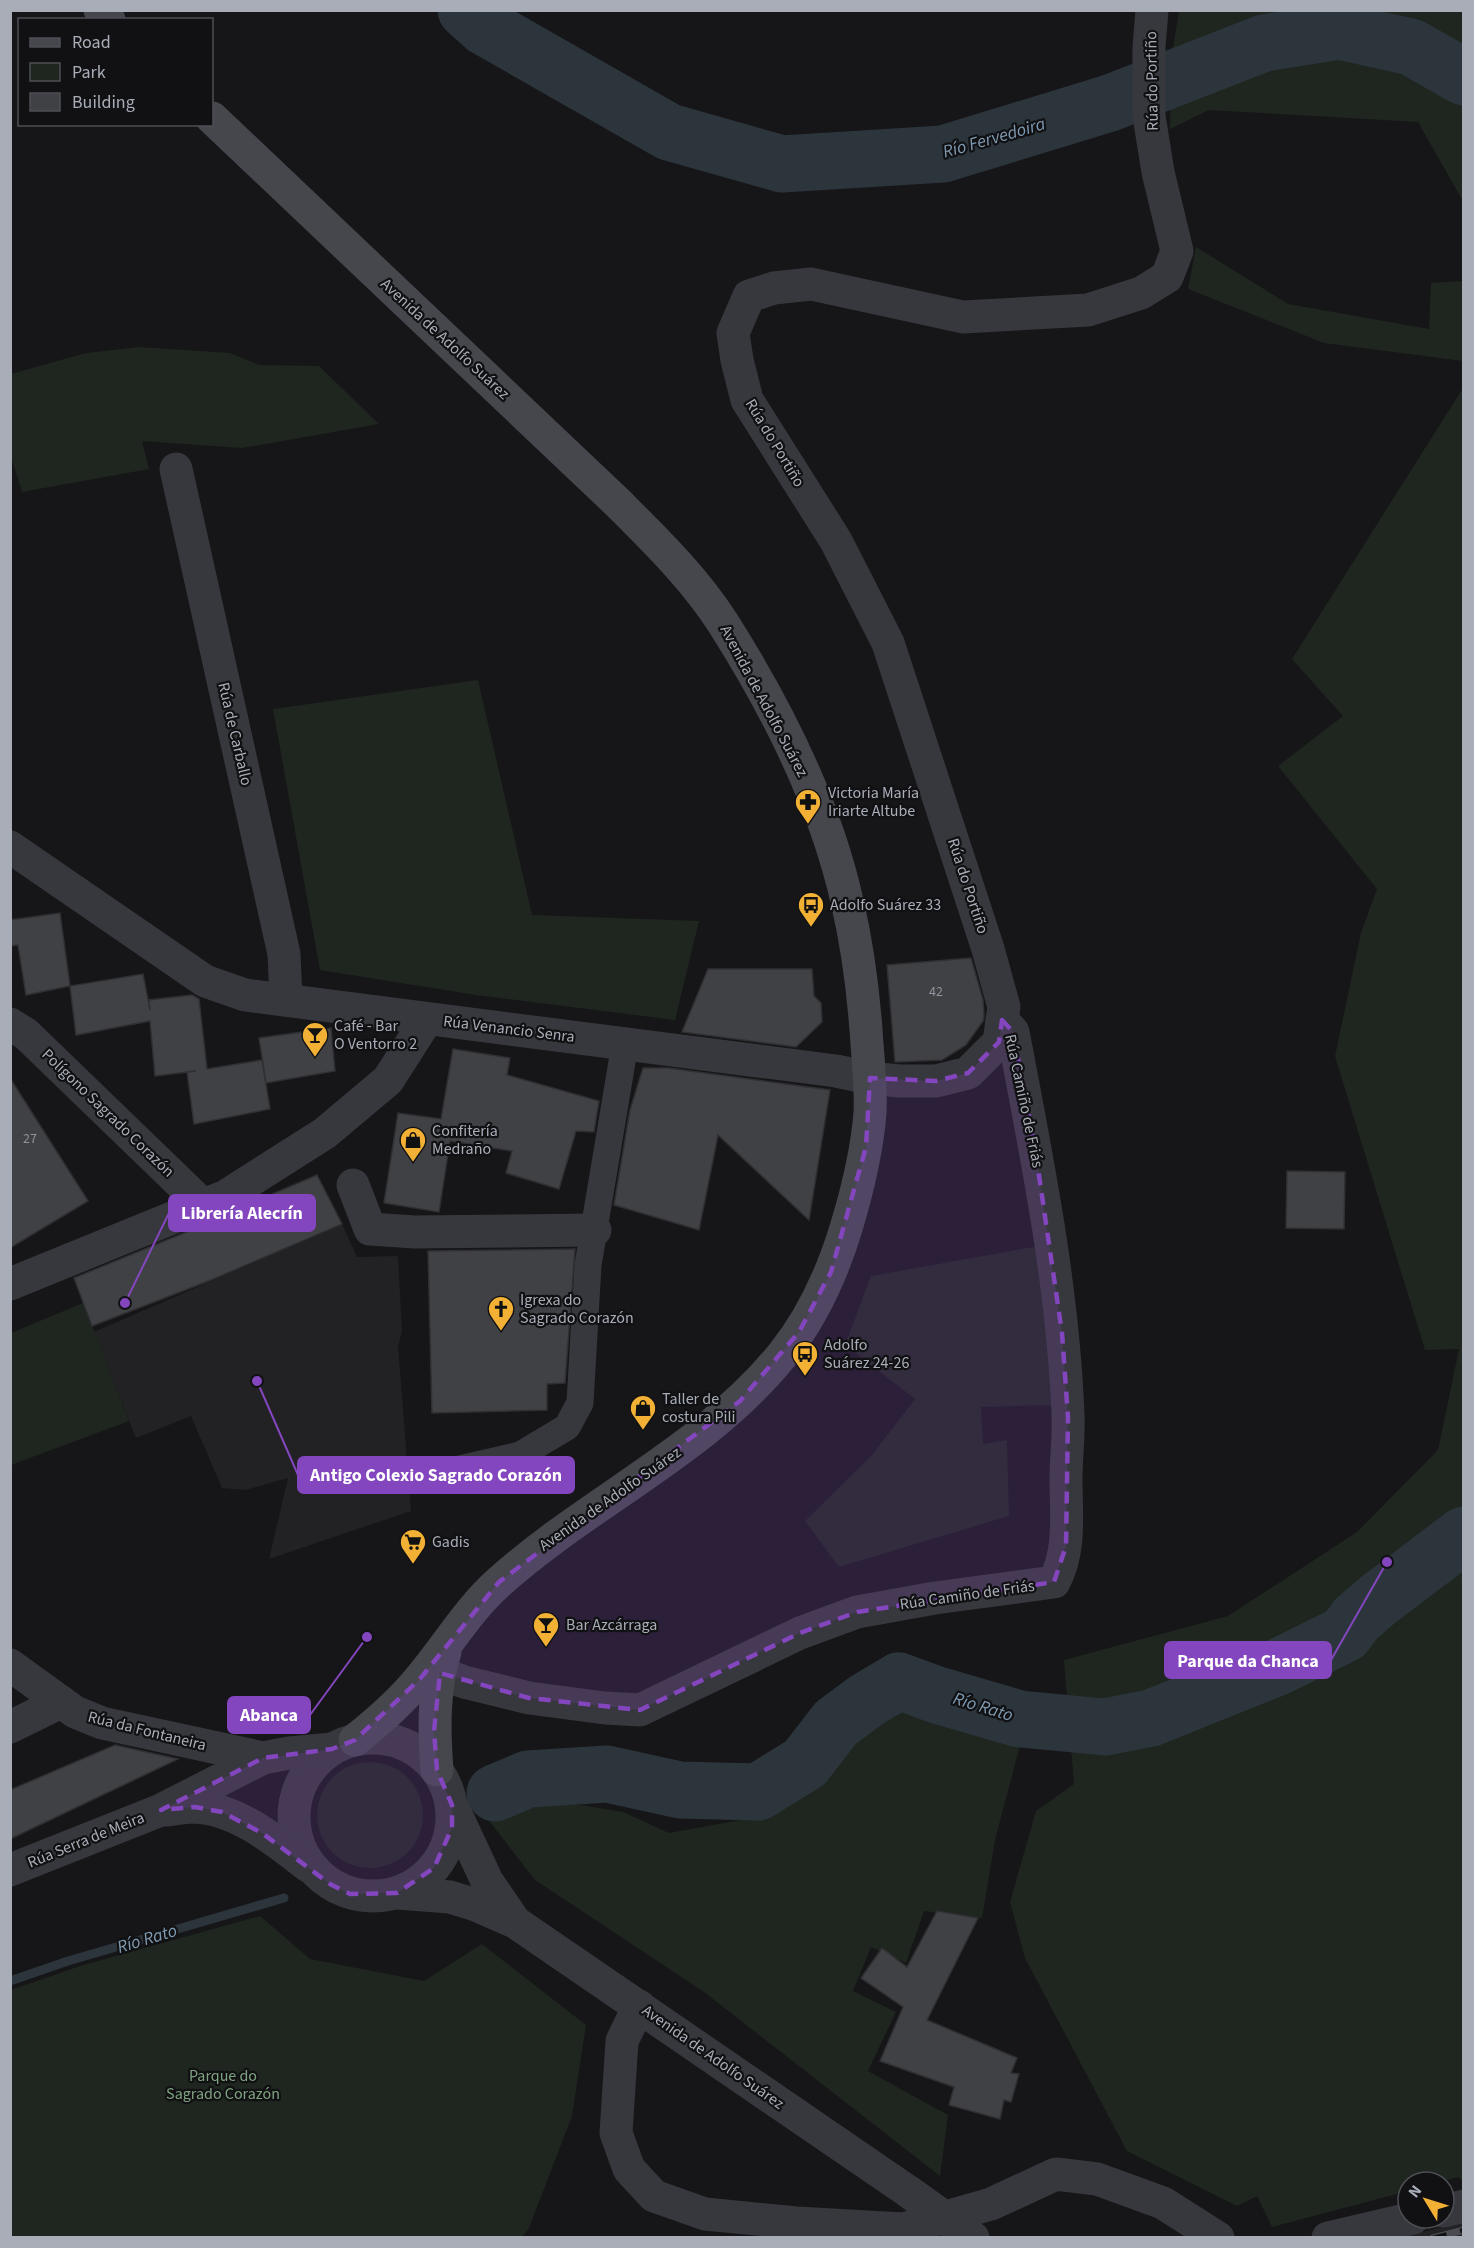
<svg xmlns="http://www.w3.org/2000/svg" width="1474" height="2248" viewBox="0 0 1474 2248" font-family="'Source Sans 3',sans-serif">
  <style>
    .built { fill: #222225 }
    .green { fill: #1e261f }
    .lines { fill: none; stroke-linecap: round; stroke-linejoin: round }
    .stream { stroke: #2c353c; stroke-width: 9 }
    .river { stroke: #2c353c; stroke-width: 57 }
    .building { fill: #404145; stroke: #303034; stroke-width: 1.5 }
    .pedestrian { stroke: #37383d; stroke-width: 27 }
    .minor { stroke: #37383d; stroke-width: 33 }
    .tertiary { stroke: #37383d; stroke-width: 33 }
    .secondary { stroke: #45474d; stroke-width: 33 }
    .rail-casing { stroke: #4a4c52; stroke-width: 7 }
    .rail { stroke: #111113; stroke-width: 4.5; stroke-dasharray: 14; stroke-linecap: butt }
    .tertiary-bridge { stroke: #37383d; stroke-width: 33 }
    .marked { fill: #8446be; fill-opacity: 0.2; stroke: #8446be; stroke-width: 4.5; stroke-dasharray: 12 8; stroke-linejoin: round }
    .labels { text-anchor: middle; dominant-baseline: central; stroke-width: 4.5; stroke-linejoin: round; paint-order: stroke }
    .number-label { font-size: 14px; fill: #8e929b }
    .street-label { font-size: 16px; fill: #a8adb8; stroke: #111113 }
    .poi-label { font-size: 16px; fill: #a8adb8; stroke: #111113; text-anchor: start }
    .park-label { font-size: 16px; fill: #7fa381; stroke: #111113 }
    .water-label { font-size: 18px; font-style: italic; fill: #7f9bb3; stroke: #111113 }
    .leader { fill: none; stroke: #8446be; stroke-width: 2 }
    .callout-dot { fill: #8446be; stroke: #111113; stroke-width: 2 }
    .callout { fill: #8446be; stroke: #8446be; stroke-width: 2 }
    .callout-label { font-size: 18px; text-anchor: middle; font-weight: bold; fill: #fff }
  </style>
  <rect width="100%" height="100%" fill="#161618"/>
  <g class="built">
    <polygon points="342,1224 357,1257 398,1256 402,1332 398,1346 411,1511 269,1559 288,1478 245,1490 222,1488 191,1416 136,1438 94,1332"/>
    <polygon points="1463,2221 1463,2237 1386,2238 1427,2231"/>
  </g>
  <g class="green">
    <polygon points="1179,11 1463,11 1463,201 1418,122 1209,110 1170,129 1171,60"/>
    <polygon points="1196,247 1288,304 1429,329 1431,283 1463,281 1463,361 1324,343 1188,289"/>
    <polygon points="139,347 230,353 259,365 319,366 379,424 242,448 142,441 149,469 22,492 11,457 11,374 86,353"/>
    <polygon points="1463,388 1463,2181 1458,2177 1441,2182 1408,2182 1408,2191 1272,2227 1257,2196 1237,2206 1127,2151 1025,1958 1010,1902 1036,1811 1074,1784 1064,1660 1228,1616 1357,1532 1438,1450 1459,1349 1425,1350 1335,1056 1361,933 1377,889 1278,766 1343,716 1292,659"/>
    <polygon points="478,680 532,915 699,921 675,1020 476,995 320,970 273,709"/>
    <polygon points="1039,1246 1056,1405 981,1407 983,1444 1007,1440 1009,1516 839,1567 805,1521 872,1455 915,1399 845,1345 871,1276"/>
    <polygon points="83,1303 129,1421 11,1465 11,1333"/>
    <polygon points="901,1693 946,1708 993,1732 1022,1738 995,1840 982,1918 924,1911 906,1963 871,1947 853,1991 896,2012 868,2071 948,2115 940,2176 704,1992 535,1880 483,1813 504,1797 516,1794 623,1812 669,1833 741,1820 864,1711"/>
    <circle cx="370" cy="1815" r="53"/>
    <polygon points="260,1916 310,1959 424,1981 482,1944 586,2025 572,2116 529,2228 522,2237 11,2237 11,1990 80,1966"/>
  </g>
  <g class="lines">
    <polyline class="stream" points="10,1981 68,1961 284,1898"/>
    <g class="river">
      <polyline points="466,10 485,27 669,132 782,164 943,154 1110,103 1264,43 1339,31 1411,47 1464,77"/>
      <polyline points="495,1793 528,1779 607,1774 680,1790 758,1792 805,1763 836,1723 867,1700 899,1681 937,1695 1020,1719 1105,1727 1151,1718 1278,1667 1345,1634 1356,1619 1378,1600 1464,1535"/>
    </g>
  </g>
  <g class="building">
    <polygon points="60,913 70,986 26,995 18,945 10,946 10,920"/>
    <polygon points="971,958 983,1000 984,1016 983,1021 966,1045 942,1060 895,1062 887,965"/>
    <polygon points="708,969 812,969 814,996 821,1003 822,1022 796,1047 682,1032"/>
    <polygon points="143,974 150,1010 149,1000 192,995 199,999 207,1069 262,1060 270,1109 194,1124 187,1072 196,1071 155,1076 150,1021 76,1035 70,986"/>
    <polygon points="331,1028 335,1071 266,1083 259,1038"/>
    <polygon points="453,1049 510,1058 507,1075 599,1101 594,1132 576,1131 559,1189 506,1173 512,1151 450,1141 439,1212 384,1203 398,1113 441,1119"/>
    <polygon points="643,1068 668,1068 830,1090 809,1220 718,1135 699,1230 614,1205 630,1110"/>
    <polygon points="10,1078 88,1201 10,1248"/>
    <polygon points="1287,1171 1345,1172 1344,1229 1286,1228"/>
    <polygon points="317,1175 342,1224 211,1280 92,1326 74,1278 233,1213 249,1204"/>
    <polygon points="575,1249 565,1383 547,1384 547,1410 432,1413 428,1251"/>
    <polygon points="115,1745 178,1759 10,1839 10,1790"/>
    <polygon points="937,1911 978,1918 927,2020 1017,2058 1011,2073 1019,2074 1011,2102 1004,2100 1000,2119 949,2105 954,2087 880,2061 903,2007 861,1978 882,1948 907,1967"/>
  </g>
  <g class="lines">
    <polyline class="pedestrian" points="447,1472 520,1455 567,1427 580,1403 588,1265 625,1044"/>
    <g class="minor">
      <polyline points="176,469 284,954 286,1000"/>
      <polyline points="10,847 205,981 245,995 836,1071 870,1078 899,1081 936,1081 968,1073 999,1042 1004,1007 988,949 888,643 836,541 747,400 737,360 733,333 749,296 774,288 811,284 963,317 1088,310 1141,293 1167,277 1177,251 1158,172 1149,116 1149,47 1152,10"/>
      <polyline points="10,1024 26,1034 203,1205"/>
      <polyline points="353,1185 370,1229 415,1232 595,1230"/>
      <polyline points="10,1284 226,1196 325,1133 388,1080 427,1019"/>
      <polyline points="10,1665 75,1712 102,1723 263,1758"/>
      <path d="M 440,1673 L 464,1682 L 529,1698 L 605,1708 L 640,1710 L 800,1633 L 857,1612 L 935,1598 L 1054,1582 C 1071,1551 1066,1513 1066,1479 C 1066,1458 1069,1436 1068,1415 C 1063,1286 1037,1158 1013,1032 L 1002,1020"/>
      <polyline points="10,1727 61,1702"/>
      <polyline points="639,2006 622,2041 616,2133 629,2169 654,2196 705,2214 797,2223 903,2229 991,2204 1056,2174 1097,2179 1163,2203 1218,2238"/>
      <polyline points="1444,2211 1464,2206"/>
      <polyline points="1328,2238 1413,2218"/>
    </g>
    <g class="tertiary">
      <circle cx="373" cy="1817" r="79"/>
      <polyline points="452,1806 487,1881 515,1922"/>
      <path d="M 166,1810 C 175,1809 184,1807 194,1807 C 236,1808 276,1841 308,1866"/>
      <polyline points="10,1870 161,1810 263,1758 289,1753 332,1749"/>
      <polyline points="397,1893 450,1897 476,1905 515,1922 909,2192"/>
    </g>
    <g class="secondary">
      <polyline points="100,10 109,20"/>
      <path d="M 212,118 L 618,503 C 656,541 694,578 723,623 C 777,708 825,803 847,901 C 858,948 864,996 867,1044 C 869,1067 871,1090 870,1113 C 867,1151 858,1188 847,1225 C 833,1272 814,1315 783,1354 C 706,1450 589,1501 498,1583 C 468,1610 447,1646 421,1677 C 402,1701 379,1721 355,1740"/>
      <path d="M 437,1770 C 434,1731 433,1691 445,1652"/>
    </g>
    <g class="rail-casing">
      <polyline id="rail" points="1433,2238 1464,2230"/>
    </g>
    <use href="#rail" class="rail"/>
    <polyline class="tertiary-bridge" points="909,2192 973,2238"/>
  </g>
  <path class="marked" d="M 1002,1020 L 1013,1032 L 1035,1148 L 1062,1333 L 1068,1417 L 1066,1546 L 1054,1582 L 857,1612 L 800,1633 L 640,1710 L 529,1698 L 440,1673 L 434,1731 L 437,1770 L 452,1805 L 452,1828 L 434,1868 L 397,1893 L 350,1894 L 330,1884 L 262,1833 L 222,1812 L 195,1807 L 161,1810 L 263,1758 L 332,1749 L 355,1740 L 419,1680 L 499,1582 L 740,1401 L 799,1332 L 831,1272 L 866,1147 L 870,1078 L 936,1081 L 968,1073 L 999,1042 Z"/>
  <defs>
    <g id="pharmacy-pin" transform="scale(1.35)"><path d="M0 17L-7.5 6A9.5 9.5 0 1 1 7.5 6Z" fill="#f2b134" stroke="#111113"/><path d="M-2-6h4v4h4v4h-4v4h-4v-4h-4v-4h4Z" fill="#111"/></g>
    <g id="bus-pin" transform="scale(1.35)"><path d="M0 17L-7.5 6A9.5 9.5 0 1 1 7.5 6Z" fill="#f2b134" stroke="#111113"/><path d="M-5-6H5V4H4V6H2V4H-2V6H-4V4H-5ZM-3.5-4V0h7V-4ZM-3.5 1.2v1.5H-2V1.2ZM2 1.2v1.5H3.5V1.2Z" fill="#111"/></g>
    <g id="bar-pin" transform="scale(1.35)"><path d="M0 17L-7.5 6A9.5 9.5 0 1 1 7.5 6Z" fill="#f2b134" stroke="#111113"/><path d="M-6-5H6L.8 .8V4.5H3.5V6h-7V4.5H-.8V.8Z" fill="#111"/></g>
    <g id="shop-pin" transform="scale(1.35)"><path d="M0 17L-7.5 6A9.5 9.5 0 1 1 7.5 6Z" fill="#f2b134" stroke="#111113"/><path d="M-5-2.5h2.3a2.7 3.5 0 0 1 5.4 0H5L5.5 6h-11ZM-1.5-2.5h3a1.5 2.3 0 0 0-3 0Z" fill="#111"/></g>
    <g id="church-pin" transform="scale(1.35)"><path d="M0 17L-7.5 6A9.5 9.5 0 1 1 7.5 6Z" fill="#f2b134" stroke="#111113"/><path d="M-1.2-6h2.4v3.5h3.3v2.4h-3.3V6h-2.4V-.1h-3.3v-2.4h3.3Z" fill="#111"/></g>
    <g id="supermarket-pin" transform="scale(1.35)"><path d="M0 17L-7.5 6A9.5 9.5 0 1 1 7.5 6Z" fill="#f2b134" stroke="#111113"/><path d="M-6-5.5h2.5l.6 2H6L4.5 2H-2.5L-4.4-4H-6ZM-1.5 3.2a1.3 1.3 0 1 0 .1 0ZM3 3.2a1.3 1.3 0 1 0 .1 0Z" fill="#111"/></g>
  </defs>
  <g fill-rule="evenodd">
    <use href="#pharmacy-pin" x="808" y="802"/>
    <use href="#bus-pin" x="811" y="905"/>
    <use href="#bar-pin" x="315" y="1035"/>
    <use href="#shop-pin" x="413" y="1140"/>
    <use href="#church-pin" x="501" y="1309"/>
    <use href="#bus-pin" x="805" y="1354"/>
    <use href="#shop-pin" x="643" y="1408"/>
    <use href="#supermarket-pin" x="413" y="1542"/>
    <use href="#bar-pin" x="546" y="1625"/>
  </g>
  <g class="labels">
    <g class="number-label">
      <text x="936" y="992">42</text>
      <text x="30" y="1139">27</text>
    </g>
    <g class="street-label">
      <text transform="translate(1152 81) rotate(-91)">Rúa do Portiño</text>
      <text transform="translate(445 339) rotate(43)">Avenida de Adolfo Suárez</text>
      <text transform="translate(775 443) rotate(59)">Rúa do Portiño</text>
      <text transform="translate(764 701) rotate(62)">Avenida de Adolfo Suárez</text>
      <text transform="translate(235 734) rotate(77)">Rúa de Carballo</text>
      <text transform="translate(968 886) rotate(72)">Rúa do Portiño</text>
      <text transform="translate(509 1029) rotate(7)">Rúa Venancio Senra</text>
      <text transform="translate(1024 1101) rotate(78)">Rúa Camiño de Friás</text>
      <text transform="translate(108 1113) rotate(44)">Polígono Sagrado Corazón</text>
      <text transform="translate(610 1499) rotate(-35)">Avenida de Adolfo Suárez</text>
      <text transform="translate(967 1595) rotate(-8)">Rúa Camiño de Friás</text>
      <text transform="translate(147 1731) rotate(14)">Rúa da Fontaneira</text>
      <text transform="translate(86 1840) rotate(-22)">Rúa Serra de Meira</text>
      <text transform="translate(713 2057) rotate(35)">Avenida de Adolfo Suárez</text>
    </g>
    <g class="poi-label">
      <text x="828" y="793">Victoria María<tspan x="828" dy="18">Iriarte Altube</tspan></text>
      <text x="830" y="905">Adolfo Suárez 33</text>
      <text x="334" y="1026">Café - Bar<tspan x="334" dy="18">O Ventorro 2</tspan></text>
      <text x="432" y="1131">Confitería<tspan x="432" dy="18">Medraño</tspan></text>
      <text x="520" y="1300">Igrexa do<tspan x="520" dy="18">Sagrado Corazón</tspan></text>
      <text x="824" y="1345">Adolfo<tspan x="824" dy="18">Suárez 24-26</tspan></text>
      <text x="662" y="1399">Taller de<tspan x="662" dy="18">costura Pili</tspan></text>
      <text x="432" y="1542">Gadis</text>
      <text x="566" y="1625">Bar Azcárraga</text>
    </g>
    <g class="park-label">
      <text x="223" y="2076">Parque do<tspan x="223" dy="18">Sagrado Corazón</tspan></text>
    </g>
    <g class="water-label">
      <text transform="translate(994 138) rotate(-16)">Río Fervedoira</text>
      <text transform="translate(983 1707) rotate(17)">Río Rato</text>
      <text transform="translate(147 1939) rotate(-17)">Río Rato</text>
    </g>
  </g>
  <path class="leader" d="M125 1303L169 1213M257 1381L298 1475M1387 1562L1331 1660M367 1637L310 1715"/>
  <g class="callout-dot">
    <circle cx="125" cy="1303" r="6"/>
    <circle cx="257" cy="1381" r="6"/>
    <circle cx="1387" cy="1562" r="6"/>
    <circle cx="367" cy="1637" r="6"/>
  </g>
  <g class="callout">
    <rect x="169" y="1195" width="146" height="36" rx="6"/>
    <rect x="298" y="1457" width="276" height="36" rx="6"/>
    <rect x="1165" y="1642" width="166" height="36" rx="6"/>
    <rect x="228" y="1697" width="82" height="36" rx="6"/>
  </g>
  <g class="callout-label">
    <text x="242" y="1219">Librería Alecrín</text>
    <text x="436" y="1481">Antigo Colexio Sagrado Corazón</text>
    <text x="1248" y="1667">Parque da Chanca</text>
    <text x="269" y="1721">Abanca</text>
  </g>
  <rect width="1474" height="2248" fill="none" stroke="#a8adb8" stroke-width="24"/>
  <rect x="18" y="18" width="195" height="108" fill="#111113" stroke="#4d4f55" stroke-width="1.5"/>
  <rect x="30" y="38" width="30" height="9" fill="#45474d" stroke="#4d4f55" stroke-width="1.5"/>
  <text x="72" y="48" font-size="18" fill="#a8adb8">Road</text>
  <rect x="30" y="63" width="30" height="18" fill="#1e261f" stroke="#4d4f55" stroke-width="1.5"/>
  <text x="72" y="78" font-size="18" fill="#a8adb8">Park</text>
  <rect x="30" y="93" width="30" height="18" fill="#404145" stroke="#4d4f55" stroke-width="1.5"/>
  <text x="72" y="108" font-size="18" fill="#a8adb8">Building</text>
  <g transform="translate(1426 2200) rotate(308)"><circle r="28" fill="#111113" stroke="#4d4f55" stroke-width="1.5"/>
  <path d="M0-4.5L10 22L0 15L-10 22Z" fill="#f2b134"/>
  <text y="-9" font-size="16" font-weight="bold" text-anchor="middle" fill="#a8adb8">N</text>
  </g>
</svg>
